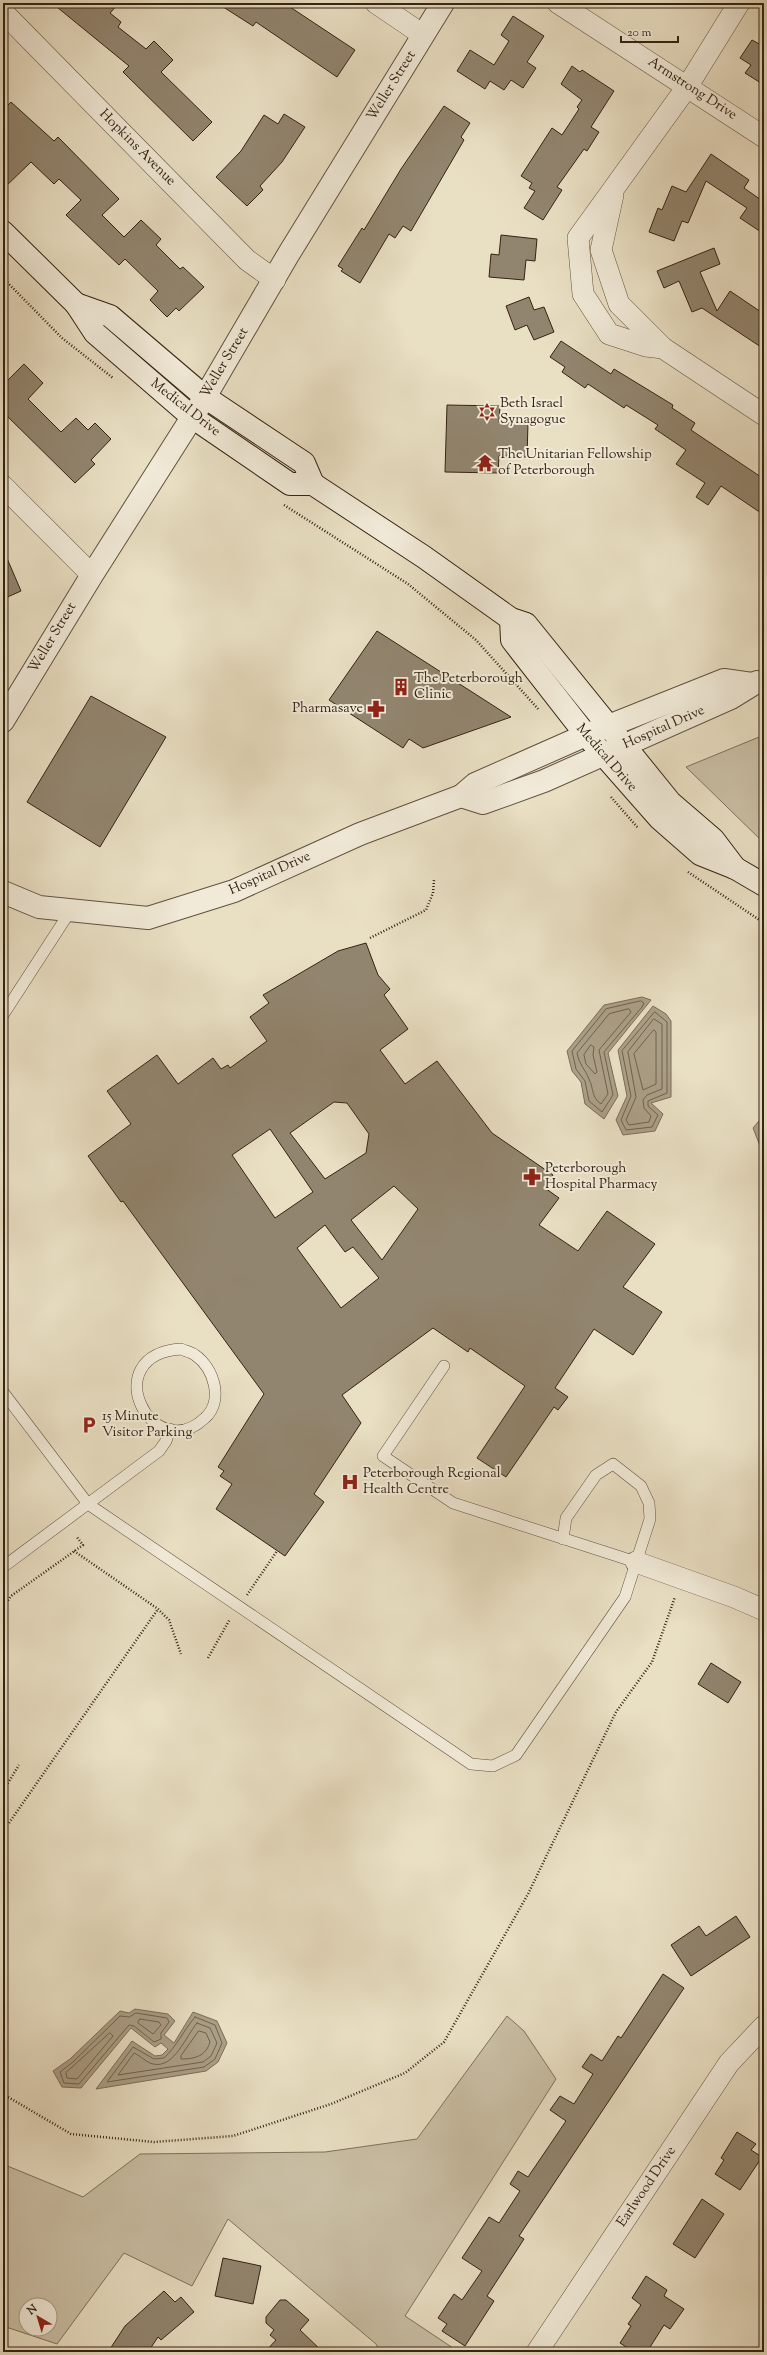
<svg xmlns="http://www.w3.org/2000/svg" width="767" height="2355" viewBox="0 0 767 2355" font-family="'Sorts Mill Goudy',serif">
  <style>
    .green { fill: #cabfa5; stroke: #7f715c; fill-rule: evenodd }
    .water { fill: #ab9f87; stroke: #7b6d59 }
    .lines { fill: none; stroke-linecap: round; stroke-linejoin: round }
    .shore { stroke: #70614d; stroke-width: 1 }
    .building { fill: #92856f; stroke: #342313; fill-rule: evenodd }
    .service-casing { stroke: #61523f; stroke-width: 12 }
    .minor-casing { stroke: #61523f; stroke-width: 22 }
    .tertiary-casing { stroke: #61523f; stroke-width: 24 }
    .secondary-casing { stroke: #342313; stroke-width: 24 }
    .path { stroke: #342313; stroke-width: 2.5; stroke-dasharray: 1 2; stroke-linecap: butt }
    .service { stroke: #f1ead8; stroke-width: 11 }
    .minor { stroke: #f1ead8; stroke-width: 21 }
    .tertiary { stroke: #f1ead8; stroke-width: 22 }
    .secondary { stroke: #f1ead8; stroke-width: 22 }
    .labels { text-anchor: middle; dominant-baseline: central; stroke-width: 4; stroke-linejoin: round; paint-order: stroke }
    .street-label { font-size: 14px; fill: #342313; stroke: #f1ead8 }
    .poi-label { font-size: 14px; fill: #342313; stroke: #f1ead8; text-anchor: start }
  </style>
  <rect width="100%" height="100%" fill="#e9dfc3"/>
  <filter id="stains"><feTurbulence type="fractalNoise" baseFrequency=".005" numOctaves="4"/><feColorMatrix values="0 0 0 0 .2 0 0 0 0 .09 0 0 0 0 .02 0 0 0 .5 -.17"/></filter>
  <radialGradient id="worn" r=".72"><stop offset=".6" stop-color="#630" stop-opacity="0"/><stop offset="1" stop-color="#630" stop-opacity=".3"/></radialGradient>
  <g class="green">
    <polygon points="764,735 764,843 686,767"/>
    <path d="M 507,2016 L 524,2031 L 556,2079 L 405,2316 L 459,2352 L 380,2352 L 376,2344 L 228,2219 L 192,2286 L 124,2253 L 57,2344 L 3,2326 L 3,2166 L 5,2165 L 83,2197 L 140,2154 L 325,2152 L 417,2139 ZM 26,2305 L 50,2305 L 50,2329 L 26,2329 Z"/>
  </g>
  <g class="water">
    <polygon points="642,997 651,1000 608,1053 618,1096 604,1119 585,1104 581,1082 572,1071 567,1051 604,1005"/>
    <polygon points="653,1006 666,1014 671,1021 671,1097 651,1103 663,1114 655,1131 623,1135 616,1120 627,1096 618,1050"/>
    <polygon points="764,1115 764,1156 753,1128"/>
    <polygon points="135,2009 168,2014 175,2021 164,2035 174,2043 193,2012 217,2021 227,2043 218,2062 206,2071 96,2089 132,2041 155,2056 162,2055 168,2049 161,2043 155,2047 131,2028 81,2088 62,2087 53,2071 70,2059 120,2011 129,2013"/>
  </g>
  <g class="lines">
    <g class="shore">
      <polygon points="641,1001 644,1003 642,1007 604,1052 613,1095 602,1112 589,1101 585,1081 576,1069 572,1051 606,1009"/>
      <path d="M 629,1009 L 631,1012 L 599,1050 L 608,1094 L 601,1104 C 591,1097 594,1089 589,1079 C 585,1069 579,1064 577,1053 L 609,1014 Z"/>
      <polygon points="655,1012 667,1022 667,1093 648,1101 648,1106 658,1115 652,1127 626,1130 621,1120 631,1096 622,1051"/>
      <polygon points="654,1019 662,1024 662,1089 647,1095 643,1100 644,1108 651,1116 649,1122 629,1125 626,1120 636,1097 628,1052"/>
      <polygon points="654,1030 656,1032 656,1084 643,1090 634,1054"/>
      <polygon points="591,1045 594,1047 593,1055 597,1072 595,1074 586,1064 584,1055"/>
      <polygon points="136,2013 167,2018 169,2022 161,2033 161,2039 154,2042 134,2026 129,2025 79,2084 64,2083 60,2072 73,2062 120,2016 129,2017"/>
      <path d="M 195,2017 L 215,2025 L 222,2043 L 215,2059 L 204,2067 L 107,2082 L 133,2047 L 154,2059 L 164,2058 C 177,2046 183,2031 195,2017 Z"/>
      <polygon points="140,2019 159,2022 161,2025 153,2034 138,2023"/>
      <path d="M 197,2023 L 210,2028 L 217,2043 L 211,2056 L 203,2062 L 118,2075 L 134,2053 C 141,2056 147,2063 153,2064 C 174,2069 186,2036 197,2023 Z"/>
      <path d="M 199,2031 L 206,2033 L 210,2042 C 206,2056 195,2059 181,2059 L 181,2056 Z"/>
      <polygon points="110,2033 113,2036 77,2079 67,2078 66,2073"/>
    </g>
  </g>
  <g class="building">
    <polygon points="52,3 119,3 110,13 121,22 118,27 146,49 154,41 173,60 161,72 212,122 193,141 123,72 129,66"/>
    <polygon points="217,3 284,3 355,50 337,77 256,22 253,26"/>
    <polygon points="513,16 544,36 527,62 536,68 523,88 511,80 504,90 490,81 485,89 457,71 470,50 494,65 509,41 501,35"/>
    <polygon points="752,40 763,46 764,44 764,85 745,73 751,65 740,58"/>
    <polygon points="572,66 580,72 582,70 614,91 591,127 599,132 587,151 584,149 557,187 562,190 543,220 524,208 535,191 529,188 532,183 521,176 552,128 562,135 579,109 577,107 582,100 561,84"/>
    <polygon points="11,102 54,141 58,137 119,199 102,215 124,237 141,220 161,239 156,245 180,269 183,267 204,287 179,311 176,308 167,317 150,300 158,291 125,259 119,265 66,215 81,200 59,179 54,184 31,162 3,189 3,110"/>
    <polygon points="444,106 470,123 461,137 464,140 411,231 403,226 395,238 389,234 360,283 341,271 343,269 338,266 362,228 364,230 401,169"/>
    <polygon points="284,114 305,127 282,162 260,186 263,190 247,206 216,177 241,151 264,115 278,124"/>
    <polygon points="711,154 749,180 744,188 764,202 764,234 740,218 747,208 706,181 688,223 682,221 674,241 649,232 658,208 662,210 672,186 686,192"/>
    <polygon points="501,235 537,239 535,261 526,260 524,280 489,277 491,254 499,255"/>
    <polygon points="714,248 720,264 700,272 717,311 730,291 764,314 764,349 702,308 692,312 679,281 664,288 657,271"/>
    <polygon points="529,297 534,310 544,307 554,332 534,340 527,325 515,330 506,306"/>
    <polygon points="561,341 611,374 614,369 673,405 672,408 695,423 691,430 764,479 764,515 721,486 708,505 696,497 705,483 676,464 686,450 655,429 658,425 626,405 624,408 588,384 585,388 562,372 565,367 550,357"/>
    <polygon points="24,364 43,383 28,399 61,432 76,418 88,430 95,423 111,439 91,460 95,464 75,483 3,412 3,385"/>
    <polygon points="447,405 500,406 499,422 528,423 527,457 499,456 498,473 445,472"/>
    <polygon points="3,549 21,591 3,599"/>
    <polygon points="377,631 511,717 423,748 409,739 403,748 329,700"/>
    <polygon points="91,696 166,737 100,847 27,802"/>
    <path d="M 366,943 L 378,975 L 390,989 L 384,995 L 408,1029 L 380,1050 L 405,1084 L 437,1061 L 492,1133 L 553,1175 L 545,1188 L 559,1198 L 539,1225 L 578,1251 L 607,1211 L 655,1244 L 623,1287 L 662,1312 L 633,1355 L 594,1329 L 555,1388 L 568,1397 L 558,1410 L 554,1407 L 506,1477 L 477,1458 L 525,1386 L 470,1348 L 468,1352 L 433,1328 L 342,1395 L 361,1423 L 314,1494 L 324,1502 L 285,1556 L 216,1509 L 232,1484 L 220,1476 L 224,1471 L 218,1467 L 264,1394 L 123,1201 L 121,1202 L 88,1156 L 131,1124 L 107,1091 L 157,1055 L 178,1084 L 213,1058 L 221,1069 L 228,1065 L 230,1068 L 267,1041 L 250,1017 L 269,1003 L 263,995 L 338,951 ZM 334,1102 L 347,1103 L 369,1134 L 366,1153 L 325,1179 L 290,1133 ZM 270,1129 L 313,1192 L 275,1218 L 232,1155 ZM 394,1186 L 418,1209 L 382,1260 L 351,1220 ZM 325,1225 L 345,1252 L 353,1247 L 379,1278 L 341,1308 L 297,1248 Z"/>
    <polygon points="711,1663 741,1682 728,1703 698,1684"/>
    <polygon points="736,1916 750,1937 691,1976 671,1945 699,1926 706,1936"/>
    <polygon points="663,1974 684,1988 519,2236 524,2239 487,2296 494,2301 465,2346 442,2331 447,2324 438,2318 454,2294 462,2300 482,2271 462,2258 489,2217 499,2223 520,2191 510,2184 518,2171 528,2177 566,2121 550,2110 560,2096 574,2104 593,2074 582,2067 591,2054 602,2061 618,2036 621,2038"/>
    <polygon points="737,2132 756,2144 751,2150 762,2157 740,2190 715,2174 724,2160 721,2158"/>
    <polygon points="702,2199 724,2214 695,2258 673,2244"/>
    <polygon points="223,2258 261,2266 253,2304 215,2296"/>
    <polygon points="646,2276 667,2290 664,2296 684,2309 670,2329 664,2325 647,2352 634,2352 620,2343 631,2326 628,2324 641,2305 632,2298"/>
    <polygon points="164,2291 175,2302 181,2297 194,2312 161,2340 158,2337 148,2352 108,2352 125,2326"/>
    <polygon points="280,2300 286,2300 309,2320 300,2330 323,2352 265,2352 276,2340 270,2335 274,2330 266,2323 266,2317"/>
  </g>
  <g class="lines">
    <g class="service-casing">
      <g id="service">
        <polyline points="3,1015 71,910"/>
        <path d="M 181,1349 C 185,1351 191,1352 195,1355 C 214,1368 224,1401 205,1418 C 152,1468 95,1355 181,1349 Z"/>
        <polyline points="444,1366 383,1456 453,1503 636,1562"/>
        <polyline points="3,1392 88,1504 471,1764 493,1766 516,1755 625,1597 650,1519 649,1503 641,1486 613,1464 596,1475 566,1518 563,1539"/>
        <polyline points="3,1567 159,1451 166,1441 170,1429"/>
      </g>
    </g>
    <g class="minor-casing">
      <g id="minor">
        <polyline points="376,3 423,35"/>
        <polyline points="558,3 764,137"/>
        <polyline points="3,12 247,260 275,280"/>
        <polyline points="613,195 601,250 619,304 663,348 764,415"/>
        <polyline points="663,348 646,346 609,334 583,294 578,238 687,87 739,3"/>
        <polyline points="3,486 92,575"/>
        <polyline points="636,1562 734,1597 764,1610"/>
        <polyline points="537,2352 729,2063 764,2026"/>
      </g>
    </g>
    <g class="tertiary-casing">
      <g id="tertiary">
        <polyline points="3,721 92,575 205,397 288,255 443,3"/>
        <polyline points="461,796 483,803 544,781 731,698 757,682"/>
        <polyline points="3,892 39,907 148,918 234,891 360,834 461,796 475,784 586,735 724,680 752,684"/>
      </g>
    </g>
    <g class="secondary-casing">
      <g id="secondary">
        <polyline points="3,232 76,304 95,333 192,417 290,484 313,484 424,557 511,619 526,624 670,802 713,839 735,868"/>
        <polyline points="76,304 110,316 205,397 304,463 313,484"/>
        <polyline points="511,619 512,640 586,735 660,819 700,854 735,868 764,885"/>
      </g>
    </g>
    <g class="path">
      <polyline points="3,278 62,338 113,378"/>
      <polyline points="284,505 408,584 476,640 539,710"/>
      <polyline points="611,797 638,828"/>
      <polyline points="688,872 764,923"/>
      <polyline points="370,938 426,910 433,893 434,880"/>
      <polyline points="74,1551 158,1609 169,1620 181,1654"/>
      <polyline points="247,1595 277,1551"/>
      <polyline points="3,1608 11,1596 83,1545 76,1536"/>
      <polyline points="208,1658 230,1619"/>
      <polyline points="3,1791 19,1765"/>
      <polyline points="9,1823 158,1609"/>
      <polyline points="3,2094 71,2134 154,2142 233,2136 331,2104 405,2073 444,2042 528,1894 616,1712 652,1662 675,1597"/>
    </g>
    <use href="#service" class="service"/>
    <use href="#minor" class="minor"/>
    <use href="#tertiary" class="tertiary"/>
    <use href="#secondary" class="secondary"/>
  </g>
  <defs>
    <g id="synagogue-bare" transform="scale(1.38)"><path d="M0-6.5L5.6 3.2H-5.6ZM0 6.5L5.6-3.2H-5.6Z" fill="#8f2418" stroke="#f1ead8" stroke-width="2.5" paint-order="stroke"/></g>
    <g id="temple-bare" transform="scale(1.38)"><path d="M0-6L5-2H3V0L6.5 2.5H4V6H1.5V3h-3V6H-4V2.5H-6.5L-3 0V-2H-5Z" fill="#8f2418" stroke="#f1ead8" stroke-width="2.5" paint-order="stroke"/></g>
    <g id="building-bare" transform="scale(1.38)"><path d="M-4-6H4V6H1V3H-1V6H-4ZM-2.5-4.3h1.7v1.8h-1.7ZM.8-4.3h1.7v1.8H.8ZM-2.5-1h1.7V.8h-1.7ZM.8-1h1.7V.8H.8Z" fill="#8f2418" stroke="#f1ead8" stroke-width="2.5" paint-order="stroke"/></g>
    <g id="pharmacy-bare" transform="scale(1.38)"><path d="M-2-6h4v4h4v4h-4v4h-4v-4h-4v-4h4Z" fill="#8f2418" stroke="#f1ead8" stroke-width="2.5" paint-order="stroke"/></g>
    <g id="parking-bare" transform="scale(1.38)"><path d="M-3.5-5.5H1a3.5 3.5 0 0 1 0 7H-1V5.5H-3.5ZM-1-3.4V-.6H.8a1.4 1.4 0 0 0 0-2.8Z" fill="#8f2418" stroke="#f1ead8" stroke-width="2.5" paint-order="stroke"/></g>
    <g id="hospital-bare" transform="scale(1.38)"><path d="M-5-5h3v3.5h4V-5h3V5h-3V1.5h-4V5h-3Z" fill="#8f2418" stroke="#f1ead8" stroke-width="2.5" paint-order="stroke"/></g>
  </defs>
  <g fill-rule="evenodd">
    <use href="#synagogue-bare" x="487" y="412"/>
    <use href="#temple-bare" x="485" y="463"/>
    <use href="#building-bare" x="401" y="687"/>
    <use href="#pharmacy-bare" x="376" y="709"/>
    <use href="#pharmacy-bare" x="532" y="1177"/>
    <use href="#parking-bare" x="89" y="1425"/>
    <use href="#hospital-bare" x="350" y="1482"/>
  </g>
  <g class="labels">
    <g class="street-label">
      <text transform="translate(392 86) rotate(-58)">Weller Street</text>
      <text transform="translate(692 89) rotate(33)">Armstrong Drive</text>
      <text transform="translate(137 148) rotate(45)">Hopkins Avenue</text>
      <text transform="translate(225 363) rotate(-59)">Weller Street</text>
      <text transform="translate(185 408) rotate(38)">Medical Drive</text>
      <text transform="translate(53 638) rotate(-59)">Weller Street</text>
      <text transform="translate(664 728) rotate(-24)">Hospital Drive</text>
      <text transform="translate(606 758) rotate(49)">Medical Drive</text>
      <text transform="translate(270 874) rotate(-24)">Hospital Drive</text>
      <text transform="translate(647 2187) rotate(-56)">Earlwood Drive</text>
    </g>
    <g class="poi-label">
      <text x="500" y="404">Beth Israel<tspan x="500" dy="16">Synagogue</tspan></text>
      <text x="498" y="455">The Unitarian Fellowship<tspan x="498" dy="16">of Peterborough</tspan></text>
      <text x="414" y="679">The Peterborough<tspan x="414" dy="16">Clinic</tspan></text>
      <text x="363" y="709" text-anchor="end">Pharmasave</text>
      <text x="545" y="1169">Peterborough<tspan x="545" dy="16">Hospital Pharmacy</tspan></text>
      <text x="102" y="1417">15 Minute<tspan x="102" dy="16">Visitor Parking</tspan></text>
      <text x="363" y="1474">Peterborough Regional<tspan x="363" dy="16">Health Centre</tspan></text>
    </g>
  </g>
  <rect width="767" height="2355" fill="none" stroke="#e9dfc3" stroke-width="16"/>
  <rect x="4" y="4" width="759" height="2347" fill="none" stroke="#342313" stroke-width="2"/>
  <rect x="8" y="8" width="751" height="2339" fill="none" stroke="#342313"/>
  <g transform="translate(38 2317) rotate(322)"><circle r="19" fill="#f1ead8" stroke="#a59a89"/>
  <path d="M0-3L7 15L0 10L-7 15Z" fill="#8f2418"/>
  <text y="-6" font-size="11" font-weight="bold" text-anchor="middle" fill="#342313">N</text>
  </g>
  <path d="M621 36v6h57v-6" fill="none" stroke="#342313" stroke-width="2"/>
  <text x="627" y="36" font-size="12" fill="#342313" stroke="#f1ead8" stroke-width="3" paint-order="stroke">20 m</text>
  <rect width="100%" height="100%" filter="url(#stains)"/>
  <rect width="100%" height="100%" fill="url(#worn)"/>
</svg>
